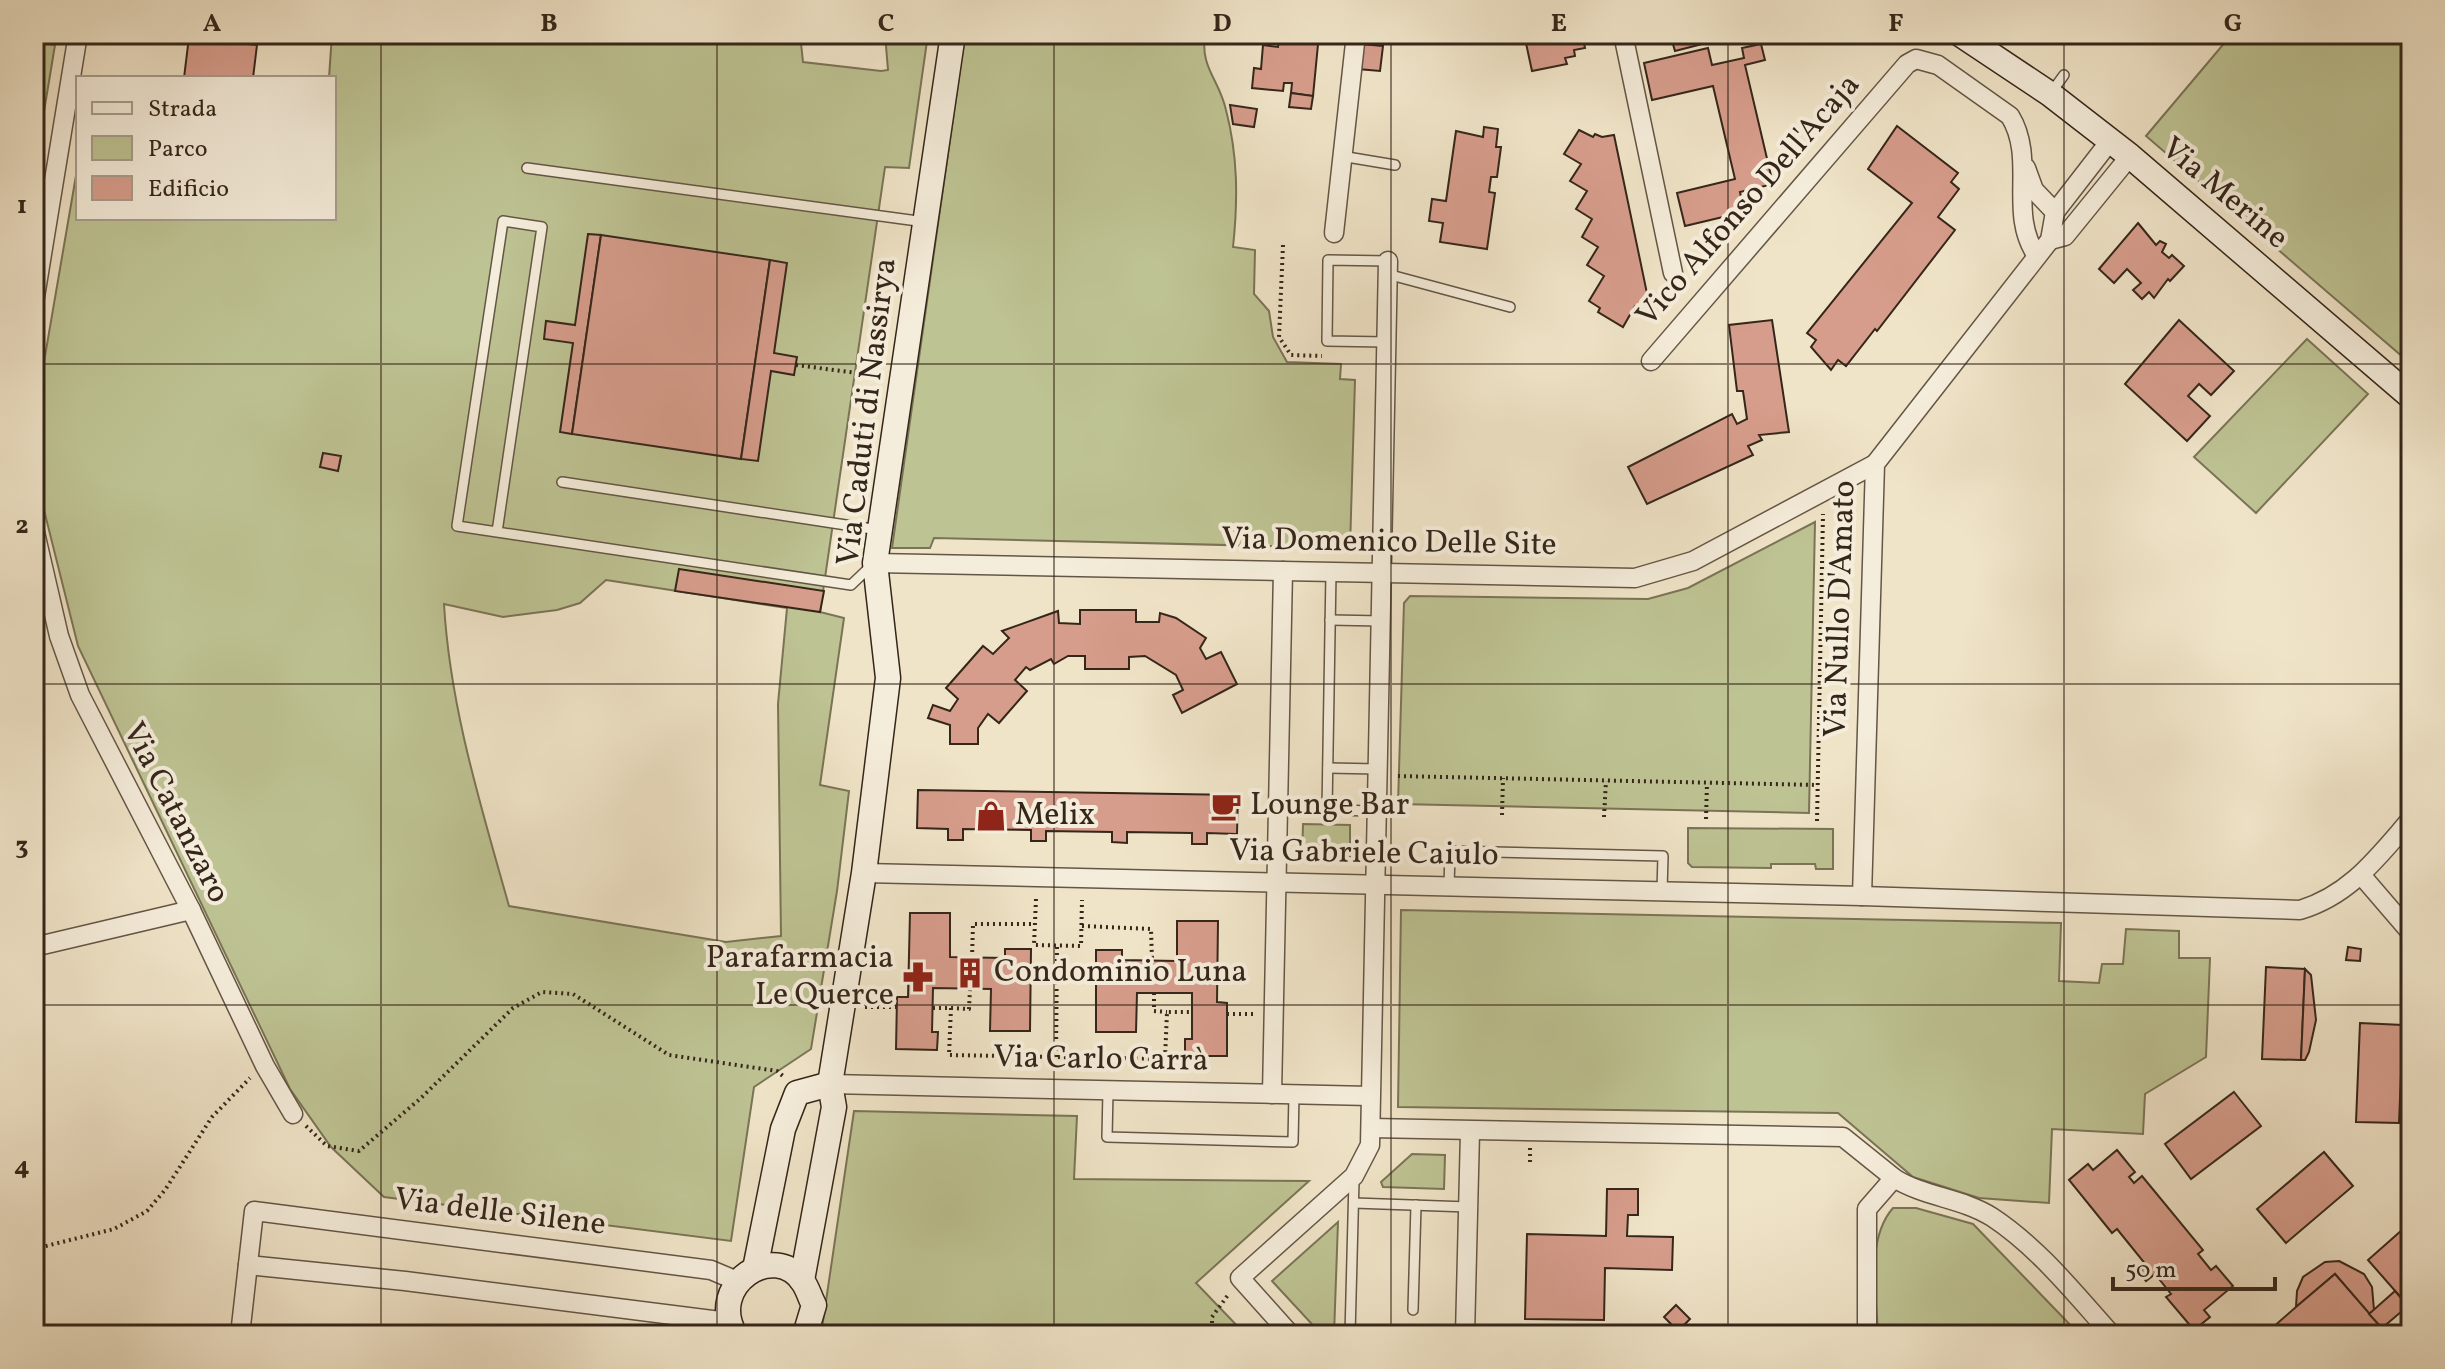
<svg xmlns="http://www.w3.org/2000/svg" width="2445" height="1369" viewBox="0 0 2445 1369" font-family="Vollkorn,serif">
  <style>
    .green { fill: #bec393; stroke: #7a7456; stroke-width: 2; fill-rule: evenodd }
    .building { fill: #d79d8c; stroke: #35261a; stroke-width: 2 }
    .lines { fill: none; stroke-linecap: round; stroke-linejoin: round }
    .lane-casing { stroke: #645646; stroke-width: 12 }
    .street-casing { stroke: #645646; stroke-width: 21 }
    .secondary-casing { stroke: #35261a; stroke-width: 27 }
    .path { stroke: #35261a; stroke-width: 4; stroke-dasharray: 2 4; stroke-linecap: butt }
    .lane { stroke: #f5eddb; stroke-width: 9 }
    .street { stroke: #f5eddb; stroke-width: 18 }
    .secondary { stroke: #f5eddb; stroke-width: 24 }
    .grid { fill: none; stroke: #35261a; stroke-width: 2; stroke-opacity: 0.55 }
    .labels { text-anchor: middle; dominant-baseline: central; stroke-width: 8; stroke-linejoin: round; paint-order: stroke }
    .street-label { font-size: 32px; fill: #35261a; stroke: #f5eddb }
    .poi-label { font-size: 32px; fill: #35261a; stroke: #f5eddb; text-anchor: start }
    .neatline { fill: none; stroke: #35261a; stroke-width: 3 }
    .grid-label { font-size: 26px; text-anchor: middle; font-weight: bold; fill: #35261a }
  </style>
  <rect width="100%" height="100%" fill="#f0e4c8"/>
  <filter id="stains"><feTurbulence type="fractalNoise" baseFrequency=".0025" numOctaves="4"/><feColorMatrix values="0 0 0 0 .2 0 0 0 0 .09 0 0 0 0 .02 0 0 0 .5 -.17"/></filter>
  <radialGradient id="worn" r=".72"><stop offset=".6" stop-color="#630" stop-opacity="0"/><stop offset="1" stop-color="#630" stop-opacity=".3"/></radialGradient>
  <g class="green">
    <path d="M 332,34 L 800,34 L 803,62 L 881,71 L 888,70 L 885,34 L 928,34 L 909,168 L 885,167 L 820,612 L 844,618 L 820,785 L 849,791 L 837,891 L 811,1049 L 754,1087 L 731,1241 L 384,1197 L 331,1147 L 290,1089 L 78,646 L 38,486 L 34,465 L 34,420 L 78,164 L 78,218 L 334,218 L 334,78 L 329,78 ZM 606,580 L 787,608 L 778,704 L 781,936 L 726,942 L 509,906 C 481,806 450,708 444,604 L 503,617 L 557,610 L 580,603 Z"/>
    <path d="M 965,34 L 1205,34 C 1200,68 1219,79 1226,110 C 1238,156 1238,200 1233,247 L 1255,250 L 1254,294 L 1269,311 L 1273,337 L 1287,362 L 1341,364 L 1340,379 L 1355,380 L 1350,548 L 934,538 L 930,548 L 892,548 Z"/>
    <polygon points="2232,34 2411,34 2411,364 2146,136"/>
    <polygon points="34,42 55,45 34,172"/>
    <polygon points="2307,339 2368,394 2256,513 2194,457"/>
    <polygon points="1815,522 1809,813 1398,804 1404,603 1410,596 1648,599 1688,588"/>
    <polygon points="1303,824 1350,825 1350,860 1302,859"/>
    <polygon points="1688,828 1833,829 1833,869 1816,869 1815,864 1771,864 1771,868 1692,867 1688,863"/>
    <polygon points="1401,910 2061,923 2059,981 2099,983 2102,964 2123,964 2126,929 2179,931 2179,958 2210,958 2206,1057 2145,1094 2143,1134 2052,1129 2049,1203 1979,1198 1913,1177 1838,1113 1398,1107"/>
    <polygon points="854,1111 1077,1116 1074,1179 1309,1181 1196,1283 1246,1335 821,1335"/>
    <polygon points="1412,1154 1445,1155 1444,1189 1383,1187 1381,1182"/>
    <path d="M 1893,1208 L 1916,1208 L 1973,1224 L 2080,1335 L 1878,1335 C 1877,1296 1865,1240 1893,1208 Z"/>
    <polygon points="1338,1222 1334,1335 1322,1335 1272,1281"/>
  </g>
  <g class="building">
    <polygon points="1231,34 1284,34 1283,41 1299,43 1300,34 1319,34 1313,96 1291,93 1292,83 1284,83 1283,91 1252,88 1254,68 1261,69 1263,45 1278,47 1279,40"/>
    <polygon points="1524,34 1582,34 1585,48 1574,50 1575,56 1565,58 1567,64 1532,71"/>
    <polygon points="1700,34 1708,34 1710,42 1675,51 1672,41"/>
    <polygon points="189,37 257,45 253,78 184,78"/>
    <polygon points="1361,44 1383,46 1380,71 1358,69"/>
    <polygon points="1761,44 1765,60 1745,65 1773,184 1740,192 1744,212 1685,226 1677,193 1735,179 1713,86 1652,100 1644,63 1708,48 1712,65 1744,58 1742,48"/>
    <polygon points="1291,93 1313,96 1311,109 1289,107"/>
    <polygon points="1230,105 1257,109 1254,127 1233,124"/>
    <polygon points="1897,126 1958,173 1951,182 1959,189 1938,217 1955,230 1877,331 1875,329 1846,366 1838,360 1831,370 1811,347 1816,340 1807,333 1912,203 1868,169"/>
    <polygon points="1484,127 1498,129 1496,147 1501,147 1497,177 1491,177 1489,192 1495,193 1487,249 1440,242 1443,223 1429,221 1432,199 1446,201 1456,131 1483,137"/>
    <polygon points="1579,130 1593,137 1595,134 1602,137 1614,135 1649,303 1635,306 1623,327 1598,312 1600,308 1589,301 1604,276 1587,265 1598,247 1582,237 1592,219 1576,209 1587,191 1570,181 1581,164 1564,154"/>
    <polygon points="2138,223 2156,245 2160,241 2166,244 2162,252 2169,258 2172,255 2184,266 2170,281 2168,279 2154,298 2149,292 2142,299 2133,290 2141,283 2127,269 2114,283 2099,269"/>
    <polygon points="588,234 601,235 572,434 560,432 573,343 544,339 546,321 575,325"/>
    <polygon points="601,235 770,260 741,459 572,434"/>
    <polygon points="770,260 787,263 774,353 797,357 794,375 771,371 758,461 741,459"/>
    <polygon points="1772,320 1789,432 1759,435 1762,440 1748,446 1753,455 1647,504 1628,467 1732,414 1737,424 1747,419 1743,391 1737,391 1729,325"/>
    <polygon points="2179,320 2234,371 2211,395 2199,384 2188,396 2210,416 2187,441 2125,384"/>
    <polygon points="323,453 341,456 338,471 320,467"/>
    <polygon points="679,569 824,591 820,612 675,591"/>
    <polygon points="1080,610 1136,610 1136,622 1159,622 1160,613 1176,618 1206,638 1200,648 1206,659 1221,652 1237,684 1182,713 1173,695 1183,690 1176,675 1145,656 1129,657 1129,669 1085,669 1085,656 1068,656 1054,664 1051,659 1030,670 1026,667 1015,680 1027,691 999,723 988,714 978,728 978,744 950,744 950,725 928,718 933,705 950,711 958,699 946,688 983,646 993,654 1009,638 1002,631 1058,611 1059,623 1080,624"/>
    <polygon points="918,790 1238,795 1237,834 1207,833 1207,844 1192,844 1192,833 1127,832 1127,843 1112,842 1112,832 1046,831 1046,841 1031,841 1031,830 963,829 963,840 948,840 948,829 917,828"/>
    <polygon points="910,913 950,913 950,957 1005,958 1005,949 1031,949 1030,1031 990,1031 991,989 933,988 932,1032 938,1032 937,1050 896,1049 897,997 908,997"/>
    <polygon points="1177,921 1218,921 1217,1002 1227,1003 1227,1056 1185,1056 1185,1039 1192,1039 1192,993 1137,993 1136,1032 1096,1032 1096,950 1122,950 1122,960 1177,961"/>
    <polygon points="2348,947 2361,949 2360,961 2346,960"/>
    <polygon points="2266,967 2305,969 2301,1060 2262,1059"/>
    <polygon points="2305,969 2311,975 2316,1020 2309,1052 2305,1060 2301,1060"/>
    <polygon points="2360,1023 2403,1025 2399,1123 2356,1122"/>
    <polygon points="2403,1030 2411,1030 2408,1117 2400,1117"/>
    <polygon points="2234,1092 2261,1126 2191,1179 2165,1144"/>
    <polygon points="2117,1150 2135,1172 2129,1177 2134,1183 2142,1176 2203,1250 2198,1254 2211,1270 2216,1266 2233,1286 2204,1310 2210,1317 2194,1330 2166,1297 2171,1294 2155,1274 2146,1281 2139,1272 2147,1266 2117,1229 2112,1233 2069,1180 2088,1164 2093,1170"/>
    <polygon points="2324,1152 2353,1186 2286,1243 2257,1209"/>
    <polygon points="1607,1189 1638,1189 1638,1215 1628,1215 1627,1236 1673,1237 1672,1270 1605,1268 1604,1320 1525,1319 1527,1234 1606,1236"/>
    <polygon points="2411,1222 2411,1309 2368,1260"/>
    <polygon points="2339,1261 2364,1274 2372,1287 2374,1310 2369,1314 2335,1274 2296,1307 2297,1291 2303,1277 2325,1262"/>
    <polygon points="2335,1274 2388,1335 2264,1335 2296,1307"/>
    <polygon points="2395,1291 2408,1306 2382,1328 2369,1314"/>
    <polygon points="1676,1305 1690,1319 1678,1331 1664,1317"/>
    <polygon points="428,1325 468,1331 468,1335 410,1335 411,1328 427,1330"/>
  </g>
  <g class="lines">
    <g class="lane-casing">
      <g id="lane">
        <polyline points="2050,94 2064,75"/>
        <polyline points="1341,156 1395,165"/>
        <polyline points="527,168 925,222"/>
        <polyline points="1387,274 1510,307"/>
        <polyline points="1386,342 1327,341 1328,260 1388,261"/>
        <polyline points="562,482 879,530"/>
        <polyline points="497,532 457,526 503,221 542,227 497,532 851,585 872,565"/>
        <polyline points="1330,620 1382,621"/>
        <polyline points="1328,768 1378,769"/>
        <polyline points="1278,809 1377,811"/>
        <polyline points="1327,810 1331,572"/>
        <polyline points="1449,887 1450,851 1663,856 1662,891"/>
        <polyline points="1108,1091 1107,1137 1293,1142 1294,1094"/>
        <polyline points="1354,1203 1468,1207"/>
        <polyline points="1413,1310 1416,1205"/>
        <polyline points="1350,1335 1354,1180"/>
        <polyline points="1413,1335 1414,1332"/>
      </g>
    </g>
    <g class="street-casing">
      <g id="street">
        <polyline points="1623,34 1673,273"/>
        <polyline points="2026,168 2034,190 2055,212"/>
        <polyline points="1334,233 1356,34"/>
        <polyline points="2050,240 2065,236 2130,156"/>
        <polyline points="34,303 78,34"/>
        <path d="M 1651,361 L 1907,64 L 1916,59 L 1938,65 L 2010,116 C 2037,160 2007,213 2037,256"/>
        <polyline points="34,528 59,636 80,695 191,910 265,1066 293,1114"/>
        <polyline points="875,563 1635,578 1693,561 1875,464"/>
        <path d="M 864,873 L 1862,896 L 2300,910 C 2350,895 2377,858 2411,819"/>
        <polyline points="2362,876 2411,933"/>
        <polyline points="1862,896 1875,464 2050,240 2055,212 2110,141"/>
        <polyline points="34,947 191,910"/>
        <polyline points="830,1084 1370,1096"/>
        <polyline points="1272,1094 1283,571"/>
        <polyline points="1371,1128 1843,1137 1894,1178 1867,1209 1867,1335"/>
        <path d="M 1894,1178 C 1924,1197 1962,1198 1992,1217 C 2039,1248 2075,1294 2112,1335"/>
        <polyline points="248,1265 405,1281 728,1322"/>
        <polyline points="240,1335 254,1211 711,1270 737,1281"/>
        <polyline points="1291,1335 1240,1278 1354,1176 1370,1145 1388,261"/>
        <polyline points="1465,1335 1470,1132"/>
      </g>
    </g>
    <g class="secondary-casing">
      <g id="secondary">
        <polyline points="1960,34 2050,94 2130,156 2411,397"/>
        <polyline points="755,1269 783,1129 797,1093 830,1084"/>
        <polyline points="802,1280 834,1107 830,1084 864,873 888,678 875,563 953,34"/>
        <path d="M 735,1335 C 706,1284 775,1240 803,1282 C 808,1289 810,1298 814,1305 L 805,1335"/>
      </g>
    </g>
    <g class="path">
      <polyline points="1890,34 1907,41"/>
      <polyline points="1283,245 1279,337 1291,355 1322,356"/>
      <polyline points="796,365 880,376"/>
      <polyline points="1398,776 1818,785"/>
      <polyline points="1502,815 1503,778"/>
      <polyline points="1604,817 1606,781"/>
      <polyline points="1706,819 1707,783"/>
      <polyline points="1817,821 1823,514"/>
      <polyline points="1036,899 1034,945 1081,946 1082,900"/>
      <polyline points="1082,926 1151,929 1152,960"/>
      <polyline points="972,958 973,924 1035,924"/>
      <polyline points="1154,993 1154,1011 1167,1012"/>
      <polyline points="865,1007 897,1007"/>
      <polyline points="933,1008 951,1008 949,1055 1165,1059 1167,1012 1192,1012"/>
      <polyline points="951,1008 969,1009 970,989"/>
      <polyline points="1227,1014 1254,1014"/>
      <polyline points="1056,1057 1057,945"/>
      <polyline points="306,1126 327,1146 359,1151 421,1098 513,1008 542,992 573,994 669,1055 777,1071 783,1076"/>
      <polyline points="1530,1162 1530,1148"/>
      <polyline points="34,1249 114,1229 147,1211 165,1190 212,1117 250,1078"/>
      <polyline points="1212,1335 1212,1317 1228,1295"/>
    </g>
    <use href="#lane" class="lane"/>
    <use href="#street" class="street"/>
    <use href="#secondary" class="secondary"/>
  </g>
  <path class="grid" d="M 381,34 L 381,1335M 717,34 L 717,1335M 1054,34 L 1054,1335M 1391,34 L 1391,1335M 1728,34 L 1728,1335M 2064,34 L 2064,1335M 34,364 L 2411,364M 34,684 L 2411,684M 34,1005 L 2411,1005"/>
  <defs>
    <g id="cafe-bare" transform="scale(2.4)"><path d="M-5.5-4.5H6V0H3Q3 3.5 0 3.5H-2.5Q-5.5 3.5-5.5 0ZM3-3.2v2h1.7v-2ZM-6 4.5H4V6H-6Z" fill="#8f2418" stroke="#f5eddb" stroke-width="2.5" paint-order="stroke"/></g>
    <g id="shop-bare" transform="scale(2.4)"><path d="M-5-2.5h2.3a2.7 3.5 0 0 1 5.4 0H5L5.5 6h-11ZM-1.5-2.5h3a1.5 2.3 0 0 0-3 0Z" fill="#8f2418" stroke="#f5eddb" stroke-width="2.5" paint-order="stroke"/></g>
    <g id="building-bare" transform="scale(2.4)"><path d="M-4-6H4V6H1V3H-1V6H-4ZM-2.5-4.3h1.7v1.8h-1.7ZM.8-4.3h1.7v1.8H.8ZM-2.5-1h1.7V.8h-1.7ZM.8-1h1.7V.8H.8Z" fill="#8f2418" stroke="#f5eddb" stroke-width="2.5" paint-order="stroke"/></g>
    <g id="pharmacy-bare" transform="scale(2.4)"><path d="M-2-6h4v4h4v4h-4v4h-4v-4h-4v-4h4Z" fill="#8f2418" stroke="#f5eddb" stroke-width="2.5" paint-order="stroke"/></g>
  </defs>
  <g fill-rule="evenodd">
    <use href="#cafe-bare" x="1226" y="806"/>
    <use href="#shop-bare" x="991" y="816"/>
    <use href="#building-bare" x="970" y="973"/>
    <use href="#pharmacy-bare" x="918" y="977"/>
  </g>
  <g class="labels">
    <g class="street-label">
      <text transform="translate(2224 194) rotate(40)">Via Merine</text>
      <text transform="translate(1749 201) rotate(-49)">Vico Alfonso Dell'Acaja</text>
      <text transform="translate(868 412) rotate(-83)">Via Caduti di Nassirya</text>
      <text transform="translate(1389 543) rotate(1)">Via Domenico Delle Site</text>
      <text transform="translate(1841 609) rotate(-88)">Via Nullo D'Amato</text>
      <text transform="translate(175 813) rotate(63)">Via Catanzaro</text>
      <text transform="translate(1364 854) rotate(1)">Via Gabriele Caiulo</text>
      <text transform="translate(1101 1060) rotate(1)">Via Carlo Carrà</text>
      <text transform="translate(500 1213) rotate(7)">Via delle Silene</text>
    </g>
    <g class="poi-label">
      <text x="1250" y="806">Lounge Bar</text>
      <text x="1015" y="816">Melix</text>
      <text x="894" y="959" text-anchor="end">Parafarmacia<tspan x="894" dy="37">Le Querce</tspan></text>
      <text x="994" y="973">Condominio Luna</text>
    </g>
  </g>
  <rect width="2445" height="1369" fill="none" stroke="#f0e4c8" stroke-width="88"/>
  <rect x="76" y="76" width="260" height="144" fill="#f5eddb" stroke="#a89d8e" stroke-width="2"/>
  <rect x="92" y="102" width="40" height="12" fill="#f5eddb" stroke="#a89d8e" stroke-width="2"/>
  <text x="148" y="116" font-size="24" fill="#35261a">Strada</text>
  <rect x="92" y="136" width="40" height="24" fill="#bec393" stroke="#a89d8e" stroke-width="2"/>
  <text x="148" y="156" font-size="24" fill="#35261a">Parco</text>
  <rect x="92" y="176" width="40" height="24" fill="#d79d8c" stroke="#a89d8e" stroke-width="2"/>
  <text x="148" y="196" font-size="24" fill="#35261a">Edificio</text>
  <path d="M2113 1277v12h162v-12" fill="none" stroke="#35261a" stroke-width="4"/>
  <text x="2125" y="1277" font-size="24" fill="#35261a" stroke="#f5eddb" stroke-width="6" paint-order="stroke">50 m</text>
  <rect x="44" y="44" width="2357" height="1281" class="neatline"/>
  <g class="grid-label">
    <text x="212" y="31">A</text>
    <text x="549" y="31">B</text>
    <text x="886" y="31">C</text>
    <text x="1222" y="31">D</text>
    <text x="1559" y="31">E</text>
    <text x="1896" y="31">F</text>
    <text x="2233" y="31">G</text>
    <text x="22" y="213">1</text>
    <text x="22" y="533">2</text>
    <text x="22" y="854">3</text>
    <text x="22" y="1174">4</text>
  </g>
  <rect width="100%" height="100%" filter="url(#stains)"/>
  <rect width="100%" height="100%" fill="url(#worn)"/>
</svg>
